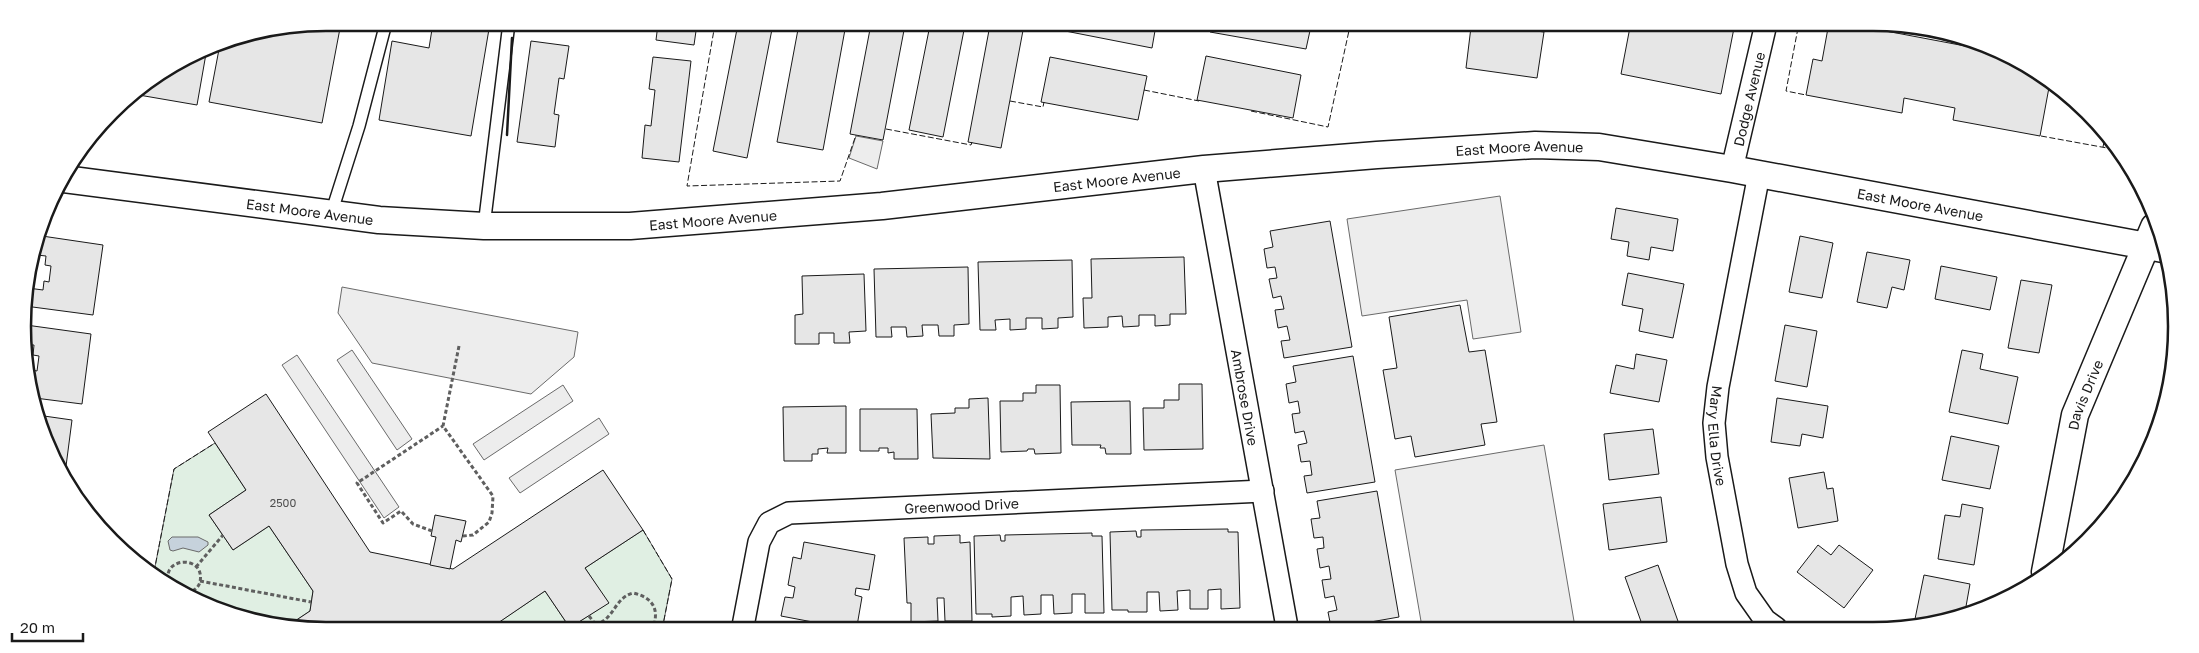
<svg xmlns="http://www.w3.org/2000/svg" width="2199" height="653" viewBox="0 0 2199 653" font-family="'Golos Text',sans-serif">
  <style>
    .green { fill: #e0efe3; stroke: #6a6a6a }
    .parking { fill: #ededed; stroke: #6a6a6a }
    .water { fill: #c6d2dc; stroke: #6a6a6a }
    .building { fill: #e6e6e6; stroke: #1a1a1a }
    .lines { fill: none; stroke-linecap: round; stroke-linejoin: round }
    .service-casing { stroke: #1a1a1a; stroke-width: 14 }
    .minor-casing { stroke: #1a1a1a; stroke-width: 24 }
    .tertiary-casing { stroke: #1a1a1a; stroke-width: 29 }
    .path { stroke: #5f5f5f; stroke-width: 3; stroke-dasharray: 4 2.5; stroke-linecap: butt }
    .service { stroke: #fff; stroke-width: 11 }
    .minor { stroke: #fff; stroke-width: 21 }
    .tertiary { stroke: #fff; stroke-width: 26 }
    .fence { stroke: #1a1a1a; stroke-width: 1; stroke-dasharray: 6 2.5; stroke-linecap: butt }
    .wall { stroke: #1a1a1a; stroke-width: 2.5 }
    .labels { text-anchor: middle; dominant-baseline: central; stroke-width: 4; stroke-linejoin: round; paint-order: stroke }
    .number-label { font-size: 11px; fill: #4d4d4d }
    .street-label { font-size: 14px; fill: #1a1a1a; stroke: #fff }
    .rim { fill: none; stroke: #1a1a1a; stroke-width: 2.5 }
  </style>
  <rect width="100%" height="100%" fill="#fff"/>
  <g class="green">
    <polygon points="215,443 246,490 209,515 233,550 269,526 313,591 310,611 289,625 267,625 174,590 154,572 174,469"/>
    <polygon points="643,530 672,579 663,625 574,625 608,603 585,568"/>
    <polygon points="545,591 568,625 495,625 496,624"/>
  </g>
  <g class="parking">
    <polygon points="856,136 883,141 877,169 849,158"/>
    <polygon points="1500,196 1521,332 1473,339 1467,300 1362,316 1347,219"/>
    <polygon points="342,287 578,332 574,357 531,394 372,363 338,313"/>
    <polygon points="352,350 412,439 397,450 337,360"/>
    <polygon points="297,355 399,507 384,518 282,365"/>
    <polygon points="563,385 573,401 484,460 473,444"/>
    <polygon points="599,418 609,434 520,493 509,478"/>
    <polygon points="1544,445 1575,627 1422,627 1395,470"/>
  </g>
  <polygon class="water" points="172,537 198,537 208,542 208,545 199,552 183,548 173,551 170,550 168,541"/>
  <g class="building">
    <polygon points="326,22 341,23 322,123 209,102 220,44"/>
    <polygon points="433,23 490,23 471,136 379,120 392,41 429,48"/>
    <polygon points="530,23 569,23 568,29"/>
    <polygon points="658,24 697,24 694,45 656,40"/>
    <polygon points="738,24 773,24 747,158 713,151"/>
    <polygon points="799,24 846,24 823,150 777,142"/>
    <polygon points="871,24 905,25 883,140 850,134"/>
    <polygon points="930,25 965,25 943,137 909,130"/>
    <polygon points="990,25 1024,25 1001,148 968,142"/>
    <polygon points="1056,25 1156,25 1152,48 1055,29"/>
    <polygon points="1211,26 1311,26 1306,49 1210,32"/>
    <polygon points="1471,27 1506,27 1544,32 1537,78 1466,68"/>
    <polygon points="1630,27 1734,28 1721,94 1621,74"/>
    <polygon points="1828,28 1870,28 1981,49 2041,74 2050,82 2040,136 1953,120 1955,108 1904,98 1902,113 1806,95 1813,59 1822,61"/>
    <polygon points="531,41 569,46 564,79 559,78 554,114 559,115 555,147 517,142"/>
    <polygon points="207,48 197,105 133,94"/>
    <polygon points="1206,56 1301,75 1293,118 1197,100"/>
    <polygon points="653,57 691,61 679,162 642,158 645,125 651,126 655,90 649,89"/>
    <polygon points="1050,57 1147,76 1138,120 1041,102"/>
    <polygon points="1616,208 1678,219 1673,251 1651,247 1649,260 1627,256 1629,242 1611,239"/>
    <polygon points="1330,221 1352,347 1284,358 1281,341 1290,340 1287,326 1278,328 1275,310 1284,309 1281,296 1273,298 1269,279 1277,278 1275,267 1267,268 1264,249 1273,247 1270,231"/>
    <polygon points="42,236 103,245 93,315 25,306 28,288 43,290 44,281 49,282 51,266 45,265 46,256 37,255"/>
    <polygon points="1800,236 1833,243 1822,298 1789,292"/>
    <polygon points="1867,252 1910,260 1904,290 1892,287 1887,308 1857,302"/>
    <polygon points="1184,257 1186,314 1170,314 1170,325 1155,326 1155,315 1139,315 1139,326 1123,327 1122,316 1108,317 1108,327 1084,328 1083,298 1092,298 1091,259"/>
    <polygon points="1072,260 1073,317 1058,318 1058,328 1042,329 1042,318 1026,318 1026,329 1010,330 1010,319 995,320 996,330 980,330 978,262"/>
    <polygon points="1941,266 1997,277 1990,310 1935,299"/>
    <polygon points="968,267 969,324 954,325 954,336 939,336 938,325 922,325 923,336 907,337 906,327 891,327 892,337 876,337 874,269"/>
    <polygon points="1628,273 1684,284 1673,338 1639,331 1643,309 1622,305"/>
    <polygon points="864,274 866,331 849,332 850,343 834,343 834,333 819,333 819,344 795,344 795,315 803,314 802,276"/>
    <polygon points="2021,280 2052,285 2039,353 2008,348"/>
    <polygon points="1460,305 1469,352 1485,350 1497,422 1481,424 1485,445 1415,457 1411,436 1395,439 1383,370 1397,368 1389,317"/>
    <polygon points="26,325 91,334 82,404 35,398 32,373 32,370 37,371 39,356 33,355 34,345 28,345"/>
    <polygon points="1785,325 1817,331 1807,387 1775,381"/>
    <polygon points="1962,350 1983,354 1980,369 2018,377 2008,424 1949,412"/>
    <polygon points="1636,354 1667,360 1659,402 1610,393 1616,365 1634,369"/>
    <polygon points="1353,356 1375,482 1307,493 1304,476 1312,475 1310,461 1301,462 1298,445 1307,443 1304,431 1295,433 1292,414 1300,413 1298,401 1289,403 1286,384 1296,382 1293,366"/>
    <polygon points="1179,384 1202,384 1203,449 1144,450 1143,408 1164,408 1164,400 1179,400"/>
    <polygon points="1036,385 1060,385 1061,453 1035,454 1034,449 1028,449 1027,451 1001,452 1000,401 1023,401 1023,393 1036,393"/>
    <polygon points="266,394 370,552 453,569 603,470 643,530 585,568 609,603 574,625 568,625 545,591 495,625 289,625 310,611 313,591 269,526 233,550 209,515 246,490 208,432"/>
    <polygon points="988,398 990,459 933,458 931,414 955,413 955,408 969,408 969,399"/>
    <polygon points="1777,398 1828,406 1823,438 1802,434 1800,446 1771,442"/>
    <polygon points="1130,401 1131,454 1106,454 1105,448 1100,448 1101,445 1072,445 1071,402"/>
    <polygon points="846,406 846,453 827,453 828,448 818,449 818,454 812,454 812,461 784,461 783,407"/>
    <polygon points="860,409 917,409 918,459 894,459 894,452 888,453 888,448 879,448 879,451 860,451"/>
    <polygon points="37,415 72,420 65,474 39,424"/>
    <polygon points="1653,429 1659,474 1609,480 1604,434"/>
    <polygon points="1951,436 1999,446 1990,489 1942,480"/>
    <polygon points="1824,472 1827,489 1833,488 1838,521 1798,528 1789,478"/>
    <polygon points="1377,491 1399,617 1342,627 1331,627 1328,612 1337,610 1334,596 1325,598 1322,580 1331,579 1329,566 1320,568 1317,549 1324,548 1323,537 1314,538 1311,519 1320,518 1317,501"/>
    <polygon points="1661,497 1667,542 1609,550 1603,504"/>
    <polygon points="1962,504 1983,508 1974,565 1938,559 1945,515 1960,517"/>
    <polygon points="435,515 466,521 461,542 456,540 450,569 430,565 436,537 431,536"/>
    <polygon points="1228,529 1228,532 1238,532 1240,608 1221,609 1221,589 1208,590 1208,609 1190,609 1190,590 1177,591 1178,610 1160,611 1159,592 1147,592 1147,612 1128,612 1128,610 1112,610 1110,532 1136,531 1137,537 1141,537 1141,530"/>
    <polygon points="1092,533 1092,536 1102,536 1104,613 1085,613 1085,594 1072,594 1072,613 1054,614 1053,595 1041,595 1041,614 1024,615 1023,596 1011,597 1011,616 992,617 992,614 976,614 974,536 1000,535 1001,541 1005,541 1005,535"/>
    <polygon points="960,535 960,543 970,542 972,621 945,621 944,598 937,598 938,621 911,622 911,603 907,603 904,538 928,537 928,544 934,544 934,536"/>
    <polygon points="804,542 875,555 869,590 856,588 855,595 862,597 857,626 834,626 781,616 785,597 793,598 795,587 788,585 793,557 801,559"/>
    <polygon points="1818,545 1831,555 1839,545 1873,570 1844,608 1797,572"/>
    <polygon points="1658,565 1679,624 1669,627 1643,627 1625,577"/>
    <polygon points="1924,575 1970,584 1965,612 1931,622 1915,619"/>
  </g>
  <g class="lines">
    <g class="service-casing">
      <g id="service">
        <polyline points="331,214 359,126 386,23"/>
        <polyline points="484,226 509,23"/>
      </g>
    </g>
    <g class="minor-casing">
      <g id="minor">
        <path id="s1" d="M 1204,169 L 1287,627"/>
        <path id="s2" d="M 1732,169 L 1765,28"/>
        <path id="s3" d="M 1759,174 L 1718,387 L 1714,423 L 1717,457 L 1737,564 L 1746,593 L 1765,620 L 1776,628"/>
        <path id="s4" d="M 743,626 L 759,542 L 769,523 L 789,513 L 1263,491"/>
      </g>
    </g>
    <g class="tertiary-casing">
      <g id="tertiary">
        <path id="s5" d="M 64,179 L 379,220 L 484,226 L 630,226 L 882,206 L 1204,169 L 1377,155 L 1535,145 L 1599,147 L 1732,169 L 2163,249"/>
        <path id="s6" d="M 2045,572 L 2075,415 L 2154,227"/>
      </g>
    </g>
    <g class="path">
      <polyline points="459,346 443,426 493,496 492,513 489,522 473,535 463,536"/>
      <polyline points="432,531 413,524 401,511 383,523 357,483 443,426"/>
      <polyline points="196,567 223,535"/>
      <polyline points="200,581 311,602"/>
      <path d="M 170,586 C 157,557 206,553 200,582 C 198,589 192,592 185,594"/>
      <polyline points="589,616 596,625"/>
      <path d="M 595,625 C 615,619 614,598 633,593 C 651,597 659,607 654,625"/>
    </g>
    <use href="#service" class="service"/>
    <use href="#minor" class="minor"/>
    <use href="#tertiary" class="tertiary"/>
    <g class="fence">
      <polyline points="715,24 687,186 840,181 856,135"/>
      <polyline points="1798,28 1786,91 1806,95"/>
      <polyline points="1144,90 1199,101"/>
      <polyline points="1010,101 1043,107 1044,102"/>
      <polyline points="1251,111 1328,127 1350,26"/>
      <polyline points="886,129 971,145 972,142"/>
      <polyline points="2041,136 2118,150"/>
      <polyline points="2103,147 2105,137"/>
      <polyline points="643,530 672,579 663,625"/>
      <polyline points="154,572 174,469 215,443"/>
    </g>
    <polyline class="wall" points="507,135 512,38"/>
  </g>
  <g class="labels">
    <g class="number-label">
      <text x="283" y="502">2500</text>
    </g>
    <g class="street-label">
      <text stroke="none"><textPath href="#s2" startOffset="72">Dodge Avenue</textPath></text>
      <text stroke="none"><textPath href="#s5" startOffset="1462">East Moore Avenue</textPath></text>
      <text stroke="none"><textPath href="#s5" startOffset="1058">East Moore Avenue</textPath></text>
      <text stroke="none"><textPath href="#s5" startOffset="1868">East Moore Avenue</textPath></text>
      <text stroke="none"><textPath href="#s5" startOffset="248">East Moore Avenue</textPath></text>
      <text stroke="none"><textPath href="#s5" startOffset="652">East Moore Avenue</textPath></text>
      <text stroke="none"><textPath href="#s6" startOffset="182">Davis Drive</textPath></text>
      <text stroke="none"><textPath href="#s1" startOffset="232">Ambrose Drive</textPath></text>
      <text stroke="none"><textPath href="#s3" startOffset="266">Mary Ella Drive</textPath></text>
      <text stroke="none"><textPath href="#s4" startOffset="302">Greenwood Drive</textPath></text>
    </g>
  </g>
  <path d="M0 0H2199V653H0ZM326 31H1873A295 295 0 0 1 2168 326V327A295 295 0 0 1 1873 622H326A295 295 0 0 1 31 327V326A295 295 0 0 1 326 31Z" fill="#fff" fill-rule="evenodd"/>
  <path class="rim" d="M326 31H1873A295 295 0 0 1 2168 326V327A295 295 0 0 1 1873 622H326A295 295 0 0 1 31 327V326A295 295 0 0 1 326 31Z"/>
  <path d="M12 633v8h71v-8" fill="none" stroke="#1a1a1a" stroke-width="2.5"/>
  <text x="20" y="633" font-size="15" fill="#1a1a1a" stroke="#ffffff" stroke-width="4" paint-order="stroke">20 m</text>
</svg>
